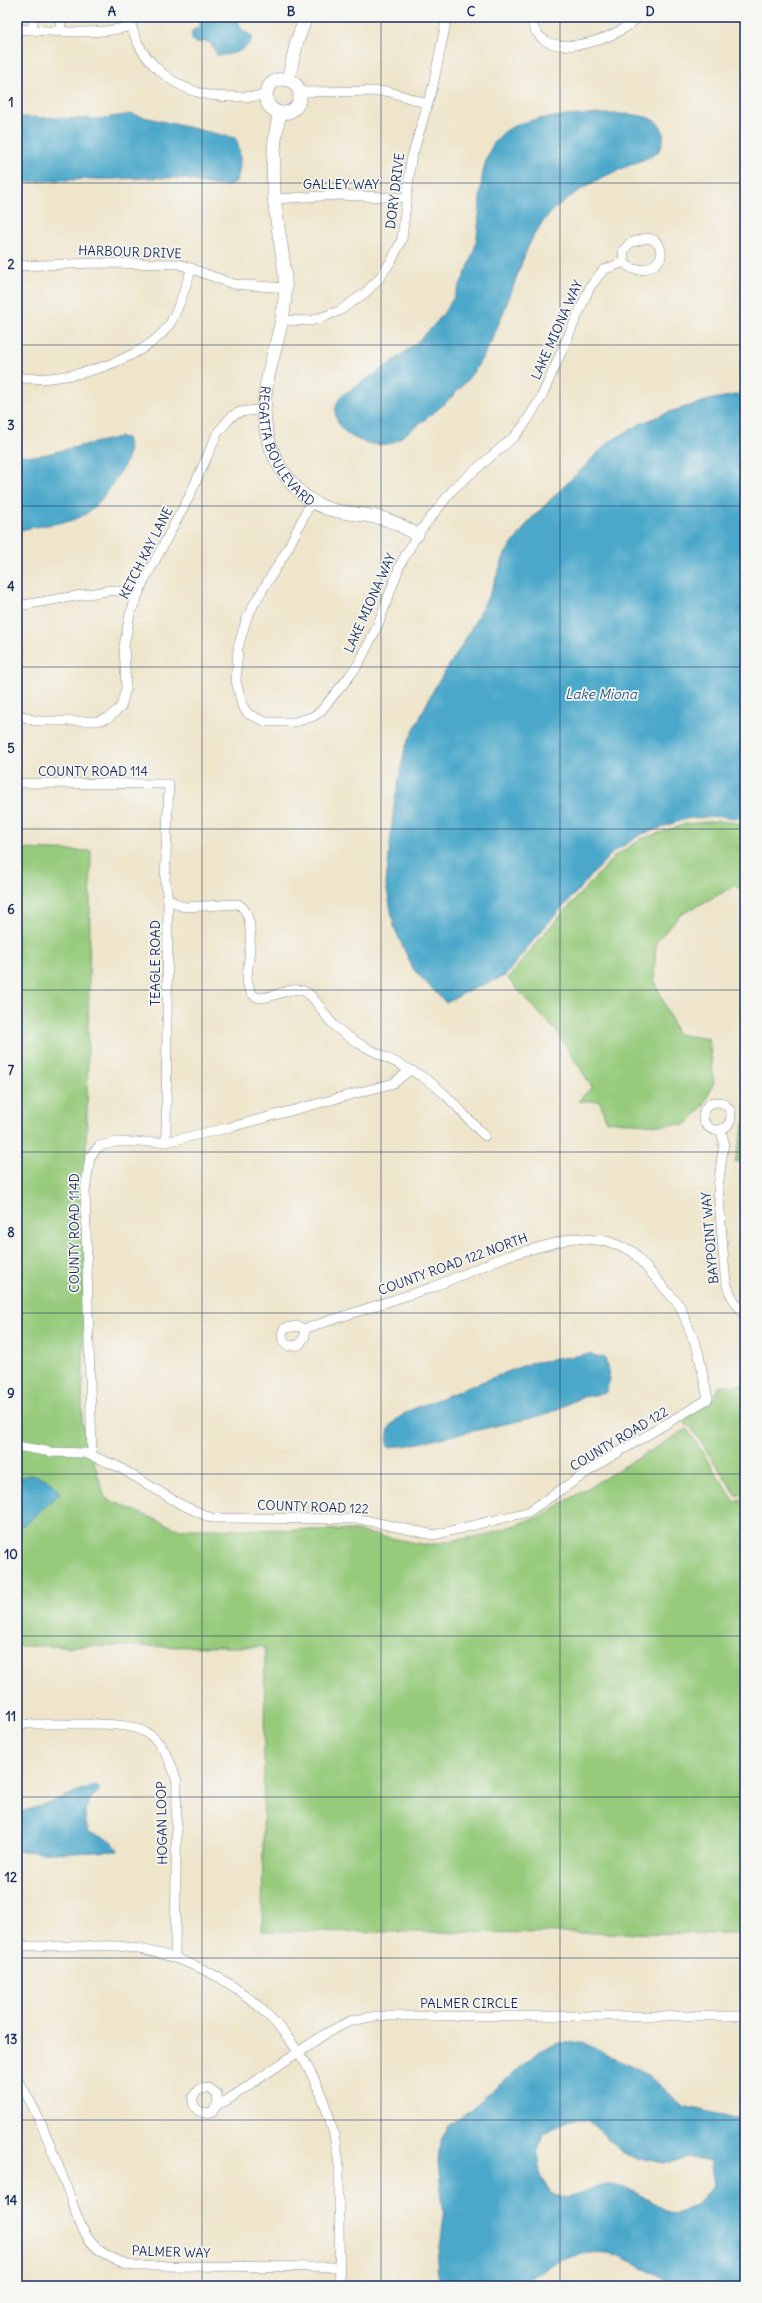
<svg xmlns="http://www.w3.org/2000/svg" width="762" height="2303" viewBox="0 0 762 2303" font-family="Delius,sans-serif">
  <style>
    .green { fill: #96cb7c; stroke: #587d6d }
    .water { fill: #4ca8ca; stroke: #346c94; fill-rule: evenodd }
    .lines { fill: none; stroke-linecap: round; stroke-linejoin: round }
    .street-casing { stroke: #848a94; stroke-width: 10 }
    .secondary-casing { stroke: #848a94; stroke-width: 14 }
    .street { stroke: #fff; stroke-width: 9 }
    .secondary { stroke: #fff; stroke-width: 13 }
    .grid { fill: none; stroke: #1b2f5e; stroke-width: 1; stroke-opacity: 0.55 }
    .labels { text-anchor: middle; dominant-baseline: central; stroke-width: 3.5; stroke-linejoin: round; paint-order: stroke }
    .street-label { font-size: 13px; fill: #1b2f5e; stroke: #f6f6f2 }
    .water-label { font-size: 14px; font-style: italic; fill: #2c5984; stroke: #f6f6f2 }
    .neatline { fill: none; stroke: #1b2f5e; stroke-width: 1.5 }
    .grid-label { font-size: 13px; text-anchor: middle; font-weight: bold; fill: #1b2f5e }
  </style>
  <rect width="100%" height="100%" fill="#f6f6f2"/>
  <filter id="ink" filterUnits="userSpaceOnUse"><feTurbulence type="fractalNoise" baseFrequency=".025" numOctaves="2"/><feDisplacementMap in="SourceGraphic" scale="8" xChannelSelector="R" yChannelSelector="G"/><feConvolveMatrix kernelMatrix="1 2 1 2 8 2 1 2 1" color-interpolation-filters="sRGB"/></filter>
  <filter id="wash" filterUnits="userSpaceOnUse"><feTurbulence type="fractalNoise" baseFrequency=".012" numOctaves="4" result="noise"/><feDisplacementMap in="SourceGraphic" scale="16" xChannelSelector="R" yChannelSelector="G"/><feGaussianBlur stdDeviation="0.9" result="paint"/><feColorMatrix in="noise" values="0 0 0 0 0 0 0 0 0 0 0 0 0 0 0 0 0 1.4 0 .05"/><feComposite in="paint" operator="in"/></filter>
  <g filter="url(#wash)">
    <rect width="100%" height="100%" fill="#eee5cb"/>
    <g class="green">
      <polygon points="718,821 745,824 745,891 735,886 680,915 656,942 654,979 677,1034 709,1039 714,1082 703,1106 687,1124 659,1125 606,1121 600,1101 578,1101 592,1087 557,1032 508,979 542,936 614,857 641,839 686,824"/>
      <polygon points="17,849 91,851 82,1423 105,1498 178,1529 350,1530 427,1545 486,1535 539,1517 687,1429 735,1502 745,1498 745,1934 262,1931 265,1647 17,1646"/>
      <polygon points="745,1121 745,1164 735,1161"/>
      <polygon points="720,1385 745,1385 745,1493 737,1496 690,1426 686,1425 682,1419 711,1402"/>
    </g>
    <g class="water">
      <path d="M 203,17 L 237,17 L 241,29 L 252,36 C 253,48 228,57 217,55 L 211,43 L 205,41 L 197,43 L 192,40 L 192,31 L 198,27 Z"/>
      <path d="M 131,114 L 235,138 C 241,146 243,177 233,184 C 224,190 191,179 179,178 C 158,177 136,178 115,179 C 82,179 50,180 17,183 L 17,117 L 98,119 Z"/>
      <path d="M 604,114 C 628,114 676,111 660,150 L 652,156 C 614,172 575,186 546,218 C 525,243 519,274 507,303 C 498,326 488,351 474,371 C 454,400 421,423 393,443 C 365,451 320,428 341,396 C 386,366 435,339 459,287 C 466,273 473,257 476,242 C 484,202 471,139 522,123 C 548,115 577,116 604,114 Z"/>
      <polygon points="745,393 745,819 718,816 685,819 640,835 612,853 539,933 505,976 468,991 446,1003 413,969 394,927 386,884 394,805 405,748 434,689 464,642 491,591 505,554 530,520 609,442 638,425 669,412 713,399"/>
      <path d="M 120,437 L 127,438 C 132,455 125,464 116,478 C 82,532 72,517 17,531 L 17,455 L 37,456 Z"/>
      <path d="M 589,1354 L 605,1358 L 610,1380 L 605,1393 L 582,1397 L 545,1415 L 410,1445 L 388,1447 C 386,1426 391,1423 408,1411 L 530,1363 Z"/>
      <path d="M 30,1475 C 45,1476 51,1481 60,1493 L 25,1525 L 17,1526 L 17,1479 Z"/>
      <path d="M 94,1785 L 100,1789 C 85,1807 81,1809 89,1832 L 112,1841 L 118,1851 L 71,1853 L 17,1851 L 17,1813 L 40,1806 Z"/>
      <path d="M 583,2042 L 650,2076 L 683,2106 L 745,2120 L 745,2286 L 672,2286 C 663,2277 652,2273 641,2267 C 634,2263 626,2259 619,2256 C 585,2244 545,2265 520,2286 L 440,2286 L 437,2268 L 444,2216 L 438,2163 L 440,2142 L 448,2128 L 540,2051 L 559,2043 ZM 587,2120 L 627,2155 L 664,2163 L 687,2156 L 710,2161 L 714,2184 L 697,2204 L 675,2215 C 658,2207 628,2184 610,2184 C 589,2185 575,2203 550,2194 L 540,2173 L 537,2153 L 543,2134 L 569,2120 Z"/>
    </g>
  </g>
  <g filter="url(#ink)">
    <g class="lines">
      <g class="street-casing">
        <g id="street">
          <polyline points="60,17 61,30"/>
          <path d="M 130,17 C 135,56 168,85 204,94 C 224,99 246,96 266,96"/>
          <path d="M 530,17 C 532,25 537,35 544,40 C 566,55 622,37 637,17"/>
          <path d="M 17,29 C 52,31 98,36 131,26"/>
          <polyline points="33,30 33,17"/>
          <polyline points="300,92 387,91 428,104"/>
          <polyline points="275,199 338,195 406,198"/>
          <path d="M 646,238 C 657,239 662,246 661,257 C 654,270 634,275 624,262 L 623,251 L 630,243 Z"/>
          <polyline points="17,266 96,263 179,264 233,284 286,288"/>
          <polyline points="281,320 311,321 339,311 365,293 378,280 392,260 402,239 411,160 433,86 447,17"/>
          <path d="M 17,377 C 60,385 143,362 169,325 C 180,308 185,286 192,268"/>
          <polyline points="312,500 287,550 254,604 246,620 238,648 236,681 242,705 248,714 266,722 295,722 312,717 320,712 348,678 359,663 378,625 400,565 417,535 454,488 515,436 524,425 541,398 590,287 603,270 624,262"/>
          <polyline points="17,606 112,590 127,593 135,599"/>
          <polyline points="17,714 35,721 98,721 108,718 121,707 126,688 124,646 130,614 143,583 189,497 218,432 232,416 240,412 264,409"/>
          <polyline points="17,783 169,784 165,880 168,899 166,1142"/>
          <path d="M 168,899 L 181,906 L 187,907 L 238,904 C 258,915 248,958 247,979 C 252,1022 290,975 310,995 C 320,1005 326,1019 337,1028 C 361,1049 394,1059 421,1076 C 445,1090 465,1117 485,1136"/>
          <circle cx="717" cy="1116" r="14"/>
          <path d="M 721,1130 L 724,1142 L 718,1187 L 725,1275 C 727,1292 735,1303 745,1315"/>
          <path d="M 17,1446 L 51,1452 L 84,1453 L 92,1456 L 117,1466 L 180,1504 L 211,1518 L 360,1519 L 434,1535 L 528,1512 L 602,1462 L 708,1399 L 698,1351 L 680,1306 L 632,1251 L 607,1241 L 573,1238 L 507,1256 L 433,1287 L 304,1329 L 298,1326 L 285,1328 C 280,1334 282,1341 288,1346 L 299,1345 L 305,1336 L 304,1329"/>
          <polyline points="92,1456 85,1192 90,1157 99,1146 116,1142 166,1142 227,1128 394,1083 410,1070"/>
          <path d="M 17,1724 C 40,1724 62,1724 85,1724 C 138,1724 161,1726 177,1782 L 175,1958"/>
          <path d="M 17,1946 C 41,1946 65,1946 90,1946 C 102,1946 114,1945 126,1947 C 238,1961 321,2044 338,2156 C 340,2169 339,2184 339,2198 C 339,2227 339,2257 340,2286"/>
          <path d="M 17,2079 C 39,2113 52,2150 67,2188 C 73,2204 78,2224 88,2238 C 99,2254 116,2261 134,2266 L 340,2267"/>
          <path d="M 218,2104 L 217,2094 L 209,2088 L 199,2089 L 193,2097 C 192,2109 200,2115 212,2112 L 218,2104 L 226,2101 L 325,2034 L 350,2021 L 376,2016 L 745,2016"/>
        </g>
      </g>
      <g class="secondary-casing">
        <g id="secondary">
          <circle cx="283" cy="96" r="17"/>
          <polyline points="288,80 297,41 306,17"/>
          <path id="s1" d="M 280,113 C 271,146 272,192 278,227 C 282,254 288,279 284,307 C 279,345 260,385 265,423 C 268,449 281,474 300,492 C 326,516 350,511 381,518 C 394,521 406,528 417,535"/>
        </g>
      </g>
      <use href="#street" class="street"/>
      <use href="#secondary" class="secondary"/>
    </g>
  </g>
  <path class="grid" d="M 202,17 L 202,2286M 381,17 L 381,2286M 560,17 L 560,2286M 17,183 L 745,183M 17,345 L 745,345M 17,506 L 745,506M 17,667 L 745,667M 17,829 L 745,829M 17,990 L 745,990M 17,1152 L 745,1152M 17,1313 L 745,1313M 17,1474 L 745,1474M 17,1636 L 745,1636M 17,1797 L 745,1797M 17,1958 L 745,1958M 17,2120 L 745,2120"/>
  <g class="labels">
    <g class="street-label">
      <text x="341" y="184">GALLEY WAY</text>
      <text transform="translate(395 191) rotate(-83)">DORY DRIVE</text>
      <text transform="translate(130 252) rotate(2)">HARBOUR DRIVE</text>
      <text transform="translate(557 330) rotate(-66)">LAKE MIONA WAY</text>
      <text stroke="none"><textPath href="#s1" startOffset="343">REGATTA BOULEVARD</textPath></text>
      <text transform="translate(146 553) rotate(-63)">KETCH KAY LANE</text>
      <text transform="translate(370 603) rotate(-66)">LAKE MIONA WAY</text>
      <text x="93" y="771">COUNTY ROAD 114</text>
      <text transform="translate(155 963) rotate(-90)">TEAGLE ROAD</text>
      <text transform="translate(74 1233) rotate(-90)">COUNTY ROAD 114D</text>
      <text transform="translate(710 1238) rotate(-95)">BAYPOINT WAY</text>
      <text transform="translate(453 1264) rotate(-20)">COUNTY ROAD 122 NORTH</text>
      <text transform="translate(619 1439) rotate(-31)">COUNTY ROAD 122</text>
      <text transform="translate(313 1507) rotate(2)">COUNTY ROAD 122</text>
      <text transform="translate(162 1823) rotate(-91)">HOGAN LOOP</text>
      <text x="469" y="2003">PALMER CIRCLE</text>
      <text transform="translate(171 2252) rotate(2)">PALMER WAY</text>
    </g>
    <g class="water-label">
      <text x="601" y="694">Lake Miona</text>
    </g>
  </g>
  <rect width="762" height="2303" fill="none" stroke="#f6f6f2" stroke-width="44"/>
  <rect x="22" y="22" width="718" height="2259" class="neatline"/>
  <g class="grid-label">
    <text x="112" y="16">A</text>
    <text x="291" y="16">B</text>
    <text x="471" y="16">C</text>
    <text x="650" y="16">D</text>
    <text x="11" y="107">1</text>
    <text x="11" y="269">2</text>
    <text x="11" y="430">3</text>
    <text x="11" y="591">4</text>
    <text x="11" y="753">5</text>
    <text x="11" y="914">6</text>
    <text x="11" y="1075">7</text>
    <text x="11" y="1237">8</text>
    <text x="11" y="1398">9</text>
    <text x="11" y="1559">10</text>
    <text x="11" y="1721">11</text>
    <text x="11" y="1882">12</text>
    <text x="11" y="2044">13</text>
    <text x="11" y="2205">14</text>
  </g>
</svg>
